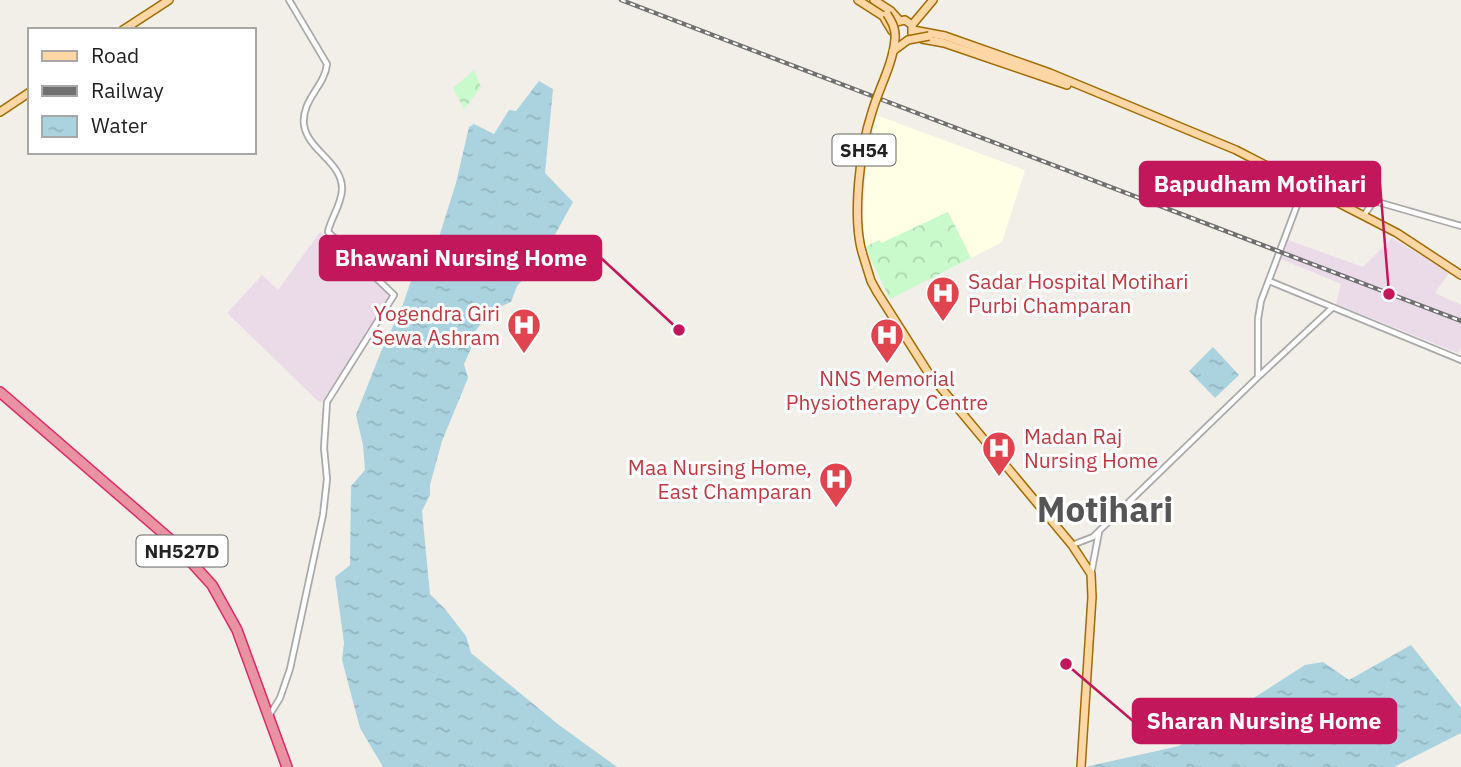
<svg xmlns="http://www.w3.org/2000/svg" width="1461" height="767" viewBox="0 0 1461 767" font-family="'IBM Plex Sans',sans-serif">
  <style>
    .industrial { fill: #ebdbe8 }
    .education { fill: #ffffe5 }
    .park { fill: url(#park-crowns) }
    .water { fill: url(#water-ripples) }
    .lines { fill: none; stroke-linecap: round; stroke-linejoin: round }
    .minor-casing { stroke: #a9a9a9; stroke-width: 8 }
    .major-casing { stroke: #a06b00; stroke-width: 10 }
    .highway-casing { stroke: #dc2a67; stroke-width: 12 }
    .minor { stroke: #fff; stroke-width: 4.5 }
    .major { stroke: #fcd6a4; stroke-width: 7 }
    .highway { stroke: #e892a2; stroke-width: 9 }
    .rail-casing { stroke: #707070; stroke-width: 4.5 }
    .rail { stroke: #fff; stroke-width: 2; stroke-dasharray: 5; stroke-linecap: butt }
    .major-bridge-casing { stroke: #a06b00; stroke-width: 10; stroke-linecap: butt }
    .major-bridge { stroke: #fcd6a4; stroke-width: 7 }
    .labels { text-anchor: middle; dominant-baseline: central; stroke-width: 6; stroke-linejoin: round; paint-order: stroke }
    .shield { fill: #fff; stroke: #646464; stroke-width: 2 }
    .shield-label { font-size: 19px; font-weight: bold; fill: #222 }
    .health-label { font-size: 21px; fill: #be3a42; stroke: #fff; text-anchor: start }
    .town-label { font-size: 35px; font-weight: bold; fill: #555; stroke: #fff }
    .leader { fill: none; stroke: #c2185b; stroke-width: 2.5 }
    .callout-dot { fill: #c2185b; stroke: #fff; stroke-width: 2.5 }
    .callout { fill: #c2185b; stroke: #c2185b; stroke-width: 2.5 }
    .callout-label { font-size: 23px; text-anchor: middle; font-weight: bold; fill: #fff }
  </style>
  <defs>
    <pattern id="park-crowns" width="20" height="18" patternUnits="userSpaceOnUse" patternTransform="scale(1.75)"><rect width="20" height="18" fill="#c8facc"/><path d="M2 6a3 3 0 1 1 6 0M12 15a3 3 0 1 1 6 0" fill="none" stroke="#acd6af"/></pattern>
    <pattern id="water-ripples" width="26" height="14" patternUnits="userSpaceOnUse" patternTransform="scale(1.75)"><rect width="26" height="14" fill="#aad3df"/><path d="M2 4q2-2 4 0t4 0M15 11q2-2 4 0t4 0" fill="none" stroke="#92b5bf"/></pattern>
  </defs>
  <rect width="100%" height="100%" fill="#f2efe9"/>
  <g class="industrial">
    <polygon points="320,232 392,294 322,402 318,401 227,313 262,275 278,290"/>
    <polygon points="1392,238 1449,273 1435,293 1461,305 1461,346 1458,353 1336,304 1341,284 1281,259 1288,240 1363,267"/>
  </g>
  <polygon class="education" points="876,115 1025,170 1002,242 971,258 948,212 881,243 879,240 865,247 863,222 866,174"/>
  <g class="park">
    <polygon points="474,70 481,87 464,109 453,88"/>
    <polygon points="948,212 971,258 890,299 865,247 879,240 882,243"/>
  </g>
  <g class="water">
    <polygon points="539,81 553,89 545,173 573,202 540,262 517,286 511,302 490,311 472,336 473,344 464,364 468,378 442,441 430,485 430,495 422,511 430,594 445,609 466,636 471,653 559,725 617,767 383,767 360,728 342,660 344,643 335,577 350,565 351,486 365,470 363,445 356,415 380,354 402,307 411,281 439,237 456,183 469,127 474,124 494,134 509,110 516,111"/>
    <polygon points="1213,347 1239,375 1215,398 1189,371"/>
    <polygon points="1411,645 1461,708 1461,733 1394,767 1085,767 1179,746 1305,665 1323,662 1349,680"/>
  </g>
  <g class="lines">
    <g class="minor-casing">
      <g id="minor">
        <polyline points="1364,215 1374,201 1461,226"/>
        <polyline points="1269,281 1461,360"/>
        <polyline points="1259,376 1332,308"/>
        <polyline points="1072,545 1093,537 1099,531 1258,377 1258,319 1261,301 1305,184"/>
        <polyline points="1091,574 1099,532"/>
        <path d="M 269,716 L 280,698 L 290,669 L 323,515 L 327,479 L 324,448 L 327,402 L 394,295 L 328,232 C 331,217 341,206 342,190 C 343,162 308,151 304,125 C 301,100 325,86 327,64 L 289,0"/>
      </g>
    </g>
    <g class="major-casing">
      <g id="major">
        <polyline points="858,0 883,16 892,31"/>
        <polyline points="874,0 891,11 899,20"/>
        <polyline points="912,25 933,0"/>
        <polyline points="892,28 896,22 905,20 912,25 912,33"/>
        <polyline points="123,30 169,0"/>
        <polyline points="913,30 945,36 1050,73 1236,150 1397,233 1461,275"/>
        <polyline points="922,39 944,43 1067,85"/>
        <polyline points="0,112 30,92"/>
        <polyline points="862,252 871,281 877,292 931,377"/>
        <polyline points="931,376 1072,545 1091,574 1092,597 1081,767"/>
      </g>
    </g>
    <g class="highway-casing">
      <polyline id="highway" points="0,392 171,540 212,585 237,630 287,767"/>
    </g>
    <use href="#minor" class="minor"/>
    <use href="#major" class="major"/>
    <use href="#highway" class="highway"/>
    <g class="rail-casing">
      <polyline id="rail" points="621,0 1461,321"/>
    </g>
    <use href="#rail" class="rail"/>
    <g class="major-bridge-casing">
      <g id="major-bridge">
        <polyline points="893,51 908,40 929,36"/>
        <path d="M 862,252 C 852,216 860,148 872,112 C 879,88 893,64 895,39 C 896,29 892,22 887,14"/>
      </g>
    </g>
    <use href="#major-bridge" class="major-bridge"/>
  </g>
  <defs>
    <g id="hospital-pin" transform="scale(1.75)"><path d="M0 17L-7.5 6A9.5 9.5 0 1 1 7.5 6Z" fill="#e0444e" stroke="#fff"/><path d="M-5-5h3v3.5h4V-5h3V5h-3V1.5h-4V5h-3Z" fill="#fff"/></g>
  </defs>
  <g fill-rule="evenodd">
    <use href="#hospital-pin" x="943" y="293"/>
    <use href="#hospital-pin" x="524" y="325"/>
    <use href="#hospital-pin" x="887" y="335"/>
    <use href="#hospital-pin" x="999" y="448"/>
    <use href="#hospital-pin" x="836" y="479"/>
  </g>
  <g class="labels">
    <g class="shield">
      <rect x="832.5" y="134.5" width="63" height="31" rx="5"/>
      <rect x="136.5" y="535.5" width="91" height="31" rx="5"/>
    </g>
    <g class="shield-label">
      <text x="864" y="150">SH54</text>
      <text x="182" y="551">NH527D</text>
    </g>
    <g class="health-label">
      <text x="968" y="281">Sadar Hospital Motihari<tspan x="968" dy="24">Purbi Champaran</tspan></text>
      <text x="500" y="313" text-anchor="end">Yogendra Giri<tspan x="500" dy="24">Sewa Ashram</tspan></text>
      <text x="887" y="378" text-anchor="middle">NNS Memorial<tspan x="887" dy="24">Physiotherapy Centre</tspan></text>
      <text x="1024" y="436">Madan Raj<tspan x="1024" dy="24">Nursing Home</tspan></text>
      <text x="812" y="467" text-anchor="end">Maa Nursing Home,<tspan x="812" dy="24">East Champaran</tspan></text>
    </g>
    <g class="town-label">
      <text x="1105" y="509">Motihari</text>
    </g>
  </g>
  <path class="leader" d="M1389 294L1380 184M679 330L601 258M1066 664L1133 721"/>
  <g class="callout-dot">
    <circle cx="1389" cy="294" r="7"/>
    <circle cx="679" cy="330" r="7"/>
    <circle cx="1066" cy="664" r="7"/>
  </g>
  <g class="callout">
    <rect x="1140" y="162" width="240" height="44" rx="7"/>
    <rect x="320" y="236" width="281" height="44" rx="7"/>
    <rect x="1133" y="699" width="263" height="44" rx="7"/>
  </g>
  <g class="callout-label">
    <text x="1260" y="192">Bapudham Motihari</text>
    <text x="461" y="266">Bhawani Nursing Home</text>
    <text x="1264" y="729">Sharan Nursing Home</text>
  </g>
  <rect x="28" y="28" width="228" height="126" fill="#ffffff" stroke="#a7a7a7" stroke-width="2"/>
  <rect x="42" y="51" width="35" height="10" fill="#fcd6a4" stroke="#a7a7a7" stroke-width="2"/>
  <text x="91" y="63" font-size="21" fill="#222222">Road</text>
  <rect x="42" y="86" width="35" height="10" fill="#707070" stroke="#a7a7a7" stroke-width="2"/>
  <text x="91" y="98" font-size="21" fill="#222222">Railway</text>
  <rect x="42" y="116" width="35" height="21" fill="url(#water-ripples)" stroke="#a7a7a7" stroke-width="2"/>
  <text x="91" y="133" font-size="21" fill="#222222">Water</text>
</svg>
